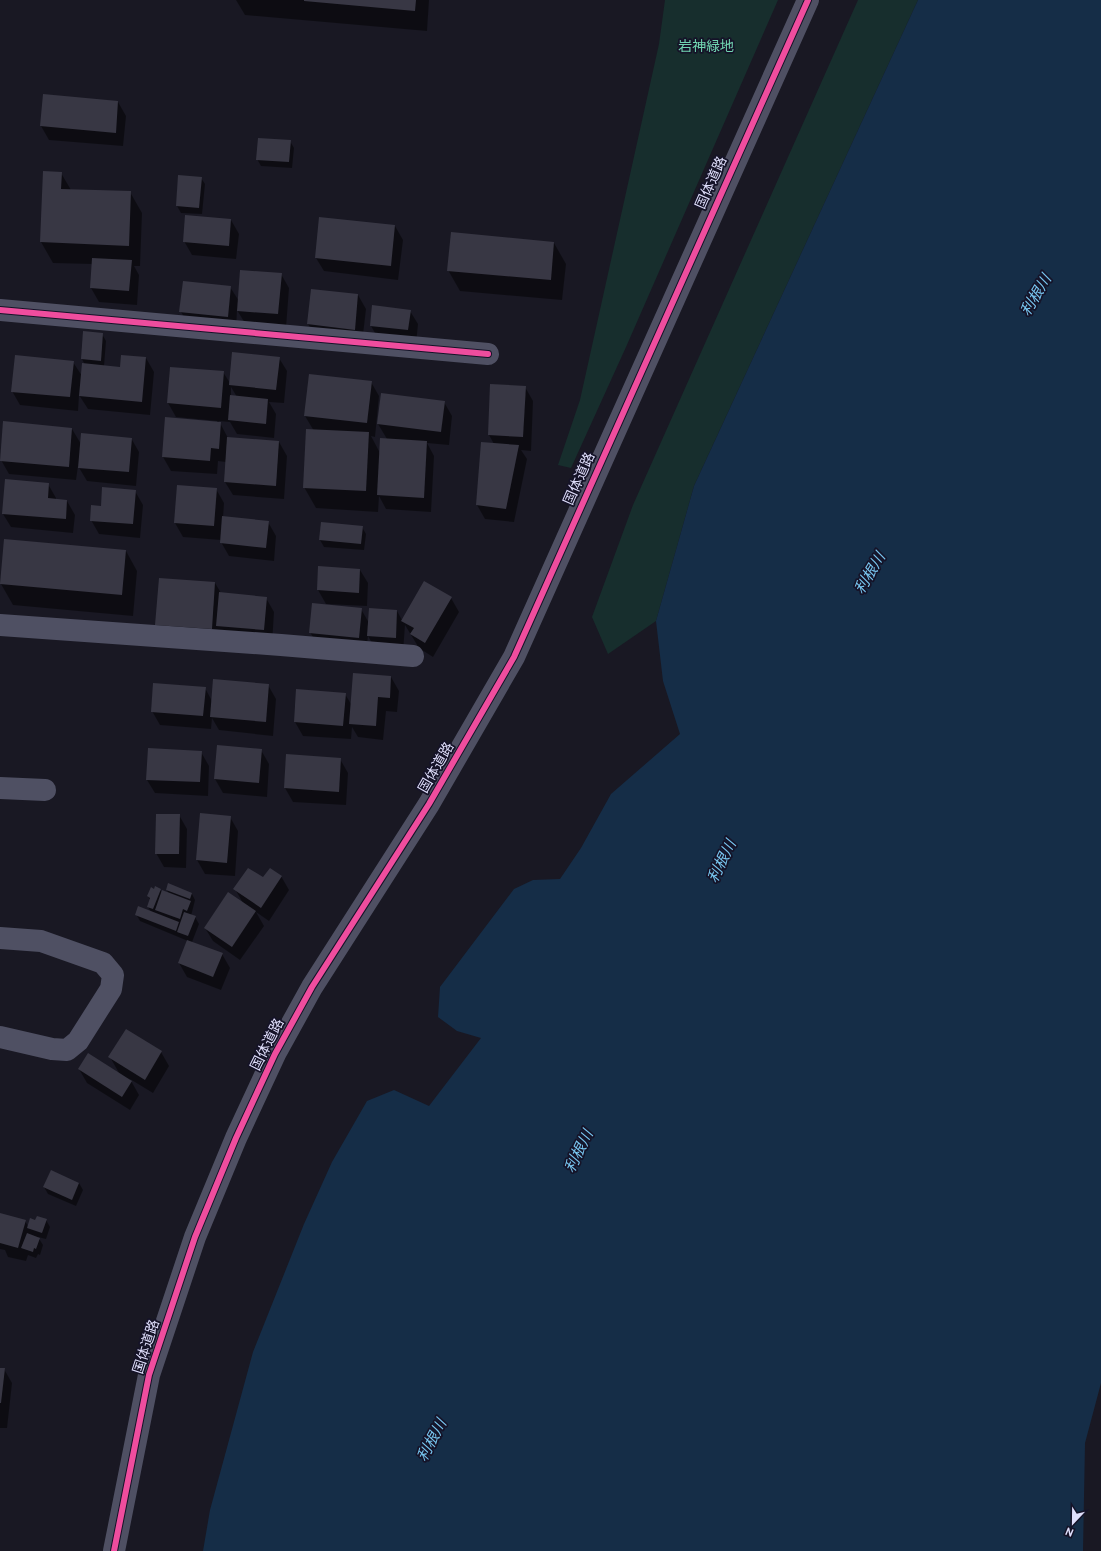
<svg xmlns="http://www.w3.org/2000/svg" width="1101" height="1551" viewBox="0 0 1101 1551" font-family="Overpass,'Noto Sans JP',sans-serif">
  <style>
    .green { fill: #172e2d }
    .water { fill: #152d47 }
    .shadow { fill: #0007; fill-rule: evenodd }
    .building { fill: #383744 }
    .lines { fill: none; stroke-linecap: round; stroke-linejoin: round }
    .minor { stroke: #4f5063; stroke-width: 22 }
    .tertiary { stroke: #4f5063; stroke-width: 22 }
    .cycleway-casing { stroke: #151328; stroke-width: 8 }
    .cycleway { stroke: #ef4d9e; stroke-width: 6 }
    .labels { text-anchor: middle; dominant-baseline: central; stroke-width: 3.5; stroke-linejoin: round; paint-order: stroke }
    .park-label { font-size: 14px; fill: #71d5b1; stroke: #151328 }
    .street-label { font-size: 14px; fill: #dfdefb; stroke: #151328 }
    .water-label { font-size: 15px; font-style: italic; fill: #78c6f0; stroke: #151328 }
  </style>
  <rect width="100%" height="100%" fill="#191823"/>
  <g class="green">
    <polygon points="665,0 778,0 626,347 571,468 558,465 580,400 659,44"/>
    <polygon points="858,0 918,0 694,486 656,621 608,654 592,617 633,505"/>
  </g>
  <polygon class="water" points="918,0 1101,0 1101,1383 1085,1443 1083,1551 203,1551 210,1510 253,1352 304,1224 332,1162 367,1101 394,1090 429,1106 481,1038 457,1031 438,1017 440,987 514,889 533,880 560,879 581,848 611,794 680,734 663,681 656,621 694,486"/>
  <g class="shadow">
    <polygon points="236,0 429,0 427,31 245,15"/>
    <polygon points="118,102 126,116 123,146 49,140 41,126"/>
    <polygon points="290,141 294,148 292,168 261,166 257,159"/>
    <polygon points="44,172 61,173 71,190 130,192 142,213 140,266 134,266 139,275 137,305 99,302 91,288 92,264 53,263 41,242"/>
    <polygon points="201,178 205,184 202,214 181,213 177,206"/>
    <polygon points="231,220 239,234 236,259 192,255 184,241"/>
    <polygon points="395,226 403,240 398,280 324,271 316,258"/>
    <polygon points="554,243 566,264 562,300 460,291 448,270"/>
    <polygon points="281,274 289,288 286,328 246,325 237,310 236,330 189,325 181,312 230,287 239,301"/>
    <polygon points="358,295 366,309 362,343 316,338 308,324"/>
    <polygon points="410,311 418,324 416,344 379,340 371,326"/>
    <polygon points="102,334 106,341 104,366 121,368 146,358 154,372 150,415 88,409 79,395 78,411 20,405 12,391 73,362 82,376 85,365 82,359"/>
    <path d="M 279,358 L 287,371 L 284,403 L 269,402 L 276,414 L 274,438 L 237,434 L 230,422 L 219,421 L 228,438 L 279,442 L 287,456 L 284,499 L 233,495 L 225,482 L 226,462 L 218,461 L 217,474 L 171,471 L 163,457 L 217,423 L 217,421 L 176,417 L 168,403 L 170,368 L 223,372 L 230,383 ZM 231,387 L 237,397 L 231,396 Z"/>
    <polygon points="371,382 379,396 375,437 371,436 380,453 387,439 378,424 444,402 452,416 449,445 427,443 434,456 431,512 386,509 379,496 378,512 316,508 304,487 314,431 305,416"/>
    <polygon points="491,385 525,387 533,401 531,451 521,450 527,459 514,522 485,519 477,505 494,444 489,435"/>
    <polygon points="72,429 81,444 131,438 139,452 136,486 87,481 78,466 76,480 9,474 1,460"/>
    <polygon points="48,484 56,498 56,500 67,501 75,515 73,533 11,527 3,514"/>
    <polygon points="178,486 216,489 224,503 223,518 268,522 276,536 274,561 229,556 221,542 221,540 183,537 175,523"/>
    <polygon points="135,491 143,505 140,538 99,534 91,520 102,507"/>
    <polygon points="322,524 362,527 366,534 364,550 324,547 320,540"/>
    <polygon points="126,551 137,571 133,616 13,605 1,584"/>
    <polygon points="360,570 368,583 367,606 326,604 318,590"/>
    <polygon points="215,583 221,593 266,598 274,612 272,644 164,639 156,625"/>
    <polygon points="451,598 459,612 433,657 419,648 405,625 403,652 376,650 368,636 366,652 318,646 310,632 361,609 369,623 397,611 402,620"/>
    <polygon points="391,677 399,691 397,712 386,711 383,740 358,737 352,727 351,739 303,736 295,722 345,694 351,704"/>
    <polygon points="268,685 276,699 273,736 219,730 212,718 211,729 160,725 152,711 205,688 212,701"/>
    <polygon points="218,746 261,750 269,764 267,797 223,793 215,779"/>
    <polygon points="201,752 209,766 208,796 155,793 147,780"/>
    <polygon points="340,759 348,773 346,805 293,802 285,788"/>
    <polygon points="179,815 187,829 186,868 164,867 156,853"/>
    <polygon points="230,817 238,831 235,876 205,874 197,860"/>
    <polygon points="281,876 289,890 269,921 256,912 264,926 240,960 213,941 205,928 243,903 235,889 263,879"/>
    <polygon points="155,890 160,890 162,893 169,894 167,890 192,894 195,900 191,916 195,917 199,924 192,942 222,954 230,968 221,990 187,977 179,963 188,941 140,921 136,914 151,912 148,907 150,900 148,896"/>
    <polygon points="126,1031 161,1052 169,1066 153,1093 130,1079 139,1095 130,1110 87,1083 79,1069 119,1073 110,1057"/>
    <polygon points="79,1183 83,1190 76,1206 48,1194 44,1187"/>
    <polygon points="0,1214 25,1221 28,1226 36,1221 46,1220 50,1227 46,1239 38,1237 43,1245 40,1255 38,1254 36,1258 28,1255 26,1261 8,1257 5,1250 0,1249"/>
    <polygon points="0,1369 4,1369 12,1383 7,1428 0,1428"/>
  </g>
  <g class="building">
    <polygon points="304,0 416,0 415,11 304,1"/>
    <polygon points="43,94 118,101 116,133 40,126"/>
    <polygon points="258,138 291,140 289,162 256,160"/>
    <polygon points="43,171 62,172 61,189 131,191 129,246 40,242"/>
    <polygon points="178,175 202,177 199,208 176,206"/>
    <polygon points="185,215 231,219 229,246 183,242"/>
    <polygon points="319,217 395,225 391,266 315,258"/>
    <polygon points="451,232 554,242 551,280 447,271"/>
    <polygon points="92,258 132,260 129,291 90,288"/>
    <polygon points="240,270 282,273 278,314 237,311"/>
    <polygon points="183,281 231,286 228,317 179,312"/>
    <polygon points="311,289 358,294 355,330 307,324"/>
    <polygon points="372,305 411,310 408,330 370,326"/>
    <polygon points="83,331 103,333 101,361 81,359"/>
    <polygon points="232,352 280,357 276,390 229,385"/>
    <polygon points="15,355 74,361 70,397 11,392"/>
    <polygon points="121,355 146,357 142,402 79,396 82,363 120,367"/>
    <polygon points="170,367 224,371 221,408 167,403"/>
    <polygon points="309,374 372,381 367,423 304,416"/>
    <polygon points="490,384 526,386 523,437 488,435"/>
    <polygon points="381,393 445,401 441,432 377,424"/>
    <polygon points="230,395 268,399 266,424 228,420"/>
    <polygon points="165,417 221,422 219,449 211,448 210,461 162,457"/>
    <polygon points="3,421 72,428 69,467 0,461"/>
    <polygon points="306,429 369,432 366,491 303,488"/>
    <polygon points="81,433 132,438 129,472 78,468"/>
    <polygon points="227,437 279,441 276,486 224,482"/>
    <polygon points="380,438 427,441 424,498 377,495"/>
    <polygon points="481,442 519,445 506,509 476,505"/>
    <polygon points="5,479 49,483 48,498 67,500 66,519 2,514"/>
    <polygon points="177,485 217,488 214,526 174,523"/>
    <polygon points="102,487 136,490 133,524 90,521 91,505 101,506"/>
    <polygon points="222,516 269,521 266,548 220,543"/>
    <polygon points="321,522 363,526 361,544 319,540"/>
    <polygon points="4,539 126,550 122,595 0,584"/>
    <polygon points="318,566 360,569 359,593 317,590"/>
    <polygon points="159,578 215,582 212,629 155,625"/>
    <polygon points="424,581 452,597 425,643 410,634 414,628 401,621"/>
    <polygon points="219,592 267,597 264,630 216,626"/>
    <polygon points="312,603 362,608 359,638 309,633"/>
    <polygon points="369,608 397,610 396,638 367,636"/>
    <polygon points="353,673 391,676 390,698 378,697 376,726 349,724"/>
    <polygon points="213,679 269,684 266,722 210,717"/>
    <polygon points="153,683 206,687 203,716 151,712"/>
    <polygon points="296,689 346,693 343,726 294,722"/>
    <polygon points="217,745 262,749 259,783 214,779"/>
    <polygon points="148,748 202,751 200,782 146,780"/>
    <polygon points="286,754 341,758 339,792 284,788"/>
    <polygon points="200,813 231,816 227,863 196,860"/>
    <polygon points="156,814 180,814 179,854 155,854"/>
    <polygon points="248,868 263,877 270,868 282,876 261,908 233,889"/>
    <polygon points="168,883 192,893 190,899 166,890"/>
    <polygon points="155,886 161,889 153,909 147,907 150,898 147,896 151,887 154,889"/>
    <polygon points="162,890 191,901 187,911 183,909 180,919 155,910"/>
    <polygon points="228,892 256,911 232,947 204,928"/>
    <polygon points="138,906 179,922 176,931 135,915"/>
    <polygon points="184,912 196,916 188,936 177,932"/>
    <polygon points="187,940 223,953 213,977 178,963"/>
    <polygon points="126,1029 162,1051 145,1080 108,1057"/>
    <polygon points="88,1053 132,1081 122,1097 78,1069"/>
    <polygon points="51,1170 79,1183 72,1200 43,1187"/>
    <polygon points="0,1213 26,1220 18,1248 0,1243"/>
    <polygon points="37,1216 47,1219 42,1233 27,1228 30,1218 35,1220"/>
    <polygon points="27,1233 40,1238 36,1249 34,1248 33,1252 21,1248"/>
    <polygon points="0,1368 5,1368 1,1403 0,1403"/>
  </g>
  <g class="lines">
    <g class="minor">
      <polyline points="0,310 488,354"/>
      <polyline points="0,625 281,645 413,656"/>
      <polyline points="0,788 45,790"/>
      <polyline points="0,938 41,941 103,963 113,975 111,989 78,1041 67,1050 52,1049 0,1037"/>
    </g>
    <polyline class="tertiary" points="114,1551 149,1375 195,1237 236,1138 275,1054 312,987 429,804 514,657 808,0"/>
    <g class="cycleway-casing">
      <g id="cycleway">
        <polyline points="0,310 488,354"/>
        <polyline points="114,1551 149,1375 195,1237 236,1138 275,1054 312,987 429,804 514,657 808,0"/>
      </g>
    </g>
    <use href="#cycleway" class="cycleway"/>
  </g>
  <g class="labels">
    <g class="park-label">
      <text x="706" y="47">岩神緑地</text>
    </g>
    <g class="street-label">
      <text transform="translate(712 183) rotate(-66)">国体道路</text>
      <text transform="translate(580 479) rotate(-66)">国体道路</text>
      <text transform="translate(437 768) rotate(-60)">国体道路</text>
      <text transform="translate(268 1045) rotate(-63)">国体道路</text>
      <text transform="translate(147 1347) rotate(-72)">国体道路</text>
    </g>
    <g class="water-label">
      <text transform="translate(1037 296) rotate(-59)">利根川</text>
      <text transform="translate(871 574) rotate(-59)">利根川</text>
      <text transform="translate(723 862) rotate(-64)">利根川</text>
      <text transform="translate(580 1152) rotate(-64)">利根川</text>
      <text transform="translate(433 1441) rotate(-62)">利根川</text>
    </g>
  </g>
  <g transform="translate(1073 1523) rotate(202)" stroke="#151328" stroke-width="3" paint-order="stroke">
  <path d="M0-3L7 15L0 10L-7 15Z" fill="#dfdefb"/>
  <text y="-6" font-size="11" font-weight="bold" text-anchor="middle" fill="#dfdefb">N</text>
  </g>
</svg>
